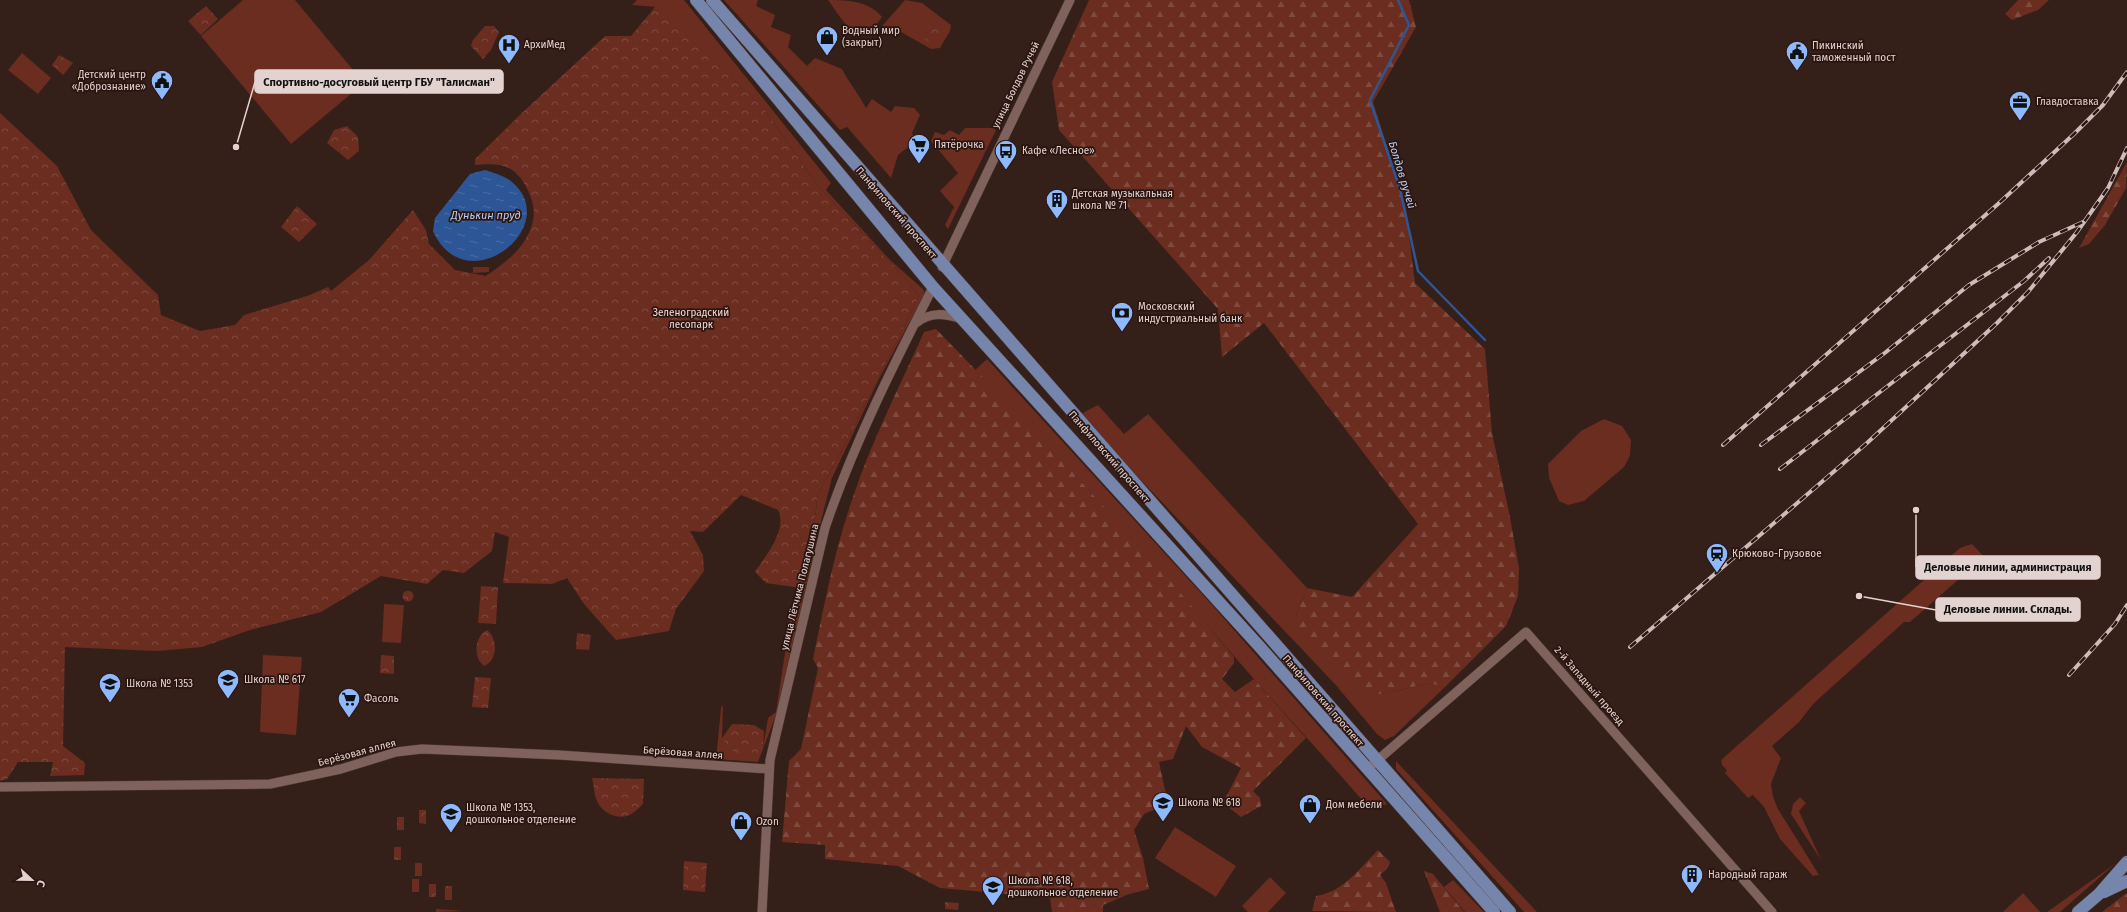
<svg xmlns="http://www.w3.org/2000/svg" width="2127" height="912" viewBox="0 0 2127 912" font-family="'Fira Sans',sans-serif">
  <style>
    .grass { fill: #6a2d1f }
    .forest { fill: url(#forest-firs) }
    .park { fill: url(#park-crowns) }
    .water { fill: url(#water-ripples) }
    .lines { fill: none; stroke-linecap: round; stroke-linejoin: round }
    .stream { stroke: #2d5697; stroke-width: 2.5 }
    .minor-casing { stroke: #4c3935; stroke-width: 10 }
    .major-casing { stroke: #4c3935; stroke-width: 13 }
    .minor { stroke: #7e625b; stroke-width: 9 }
    .major { stroke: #7685ac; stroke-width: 12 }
    .rail-casing { stroke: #cdbcb9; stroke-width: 4 }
    .rail { stroke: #2b1510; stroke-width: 2.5; stroke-dasharray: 8; stroke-linecap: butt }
    .labels { text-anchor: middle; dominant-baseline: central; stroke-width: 3.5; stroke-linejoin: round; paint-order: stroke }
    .poi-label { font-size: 10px; fill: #e3d3d0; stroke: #2b1510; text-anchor: start }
    .street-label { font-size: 10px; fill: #e3d3d0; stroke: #2b1510 }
    .park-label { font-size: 10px; fill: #f3dad3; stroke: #2b1510 }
    .water-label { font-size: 11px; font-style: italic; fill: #b6cef3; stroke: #2b1510 }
    .leader { fill: none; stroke: #e3d3d0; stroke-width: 1.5 }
    .callout-dot { fill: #e3d3d0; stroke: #2b1510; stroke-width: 1.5 }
    .callout { fill: #e3d3d0; stroke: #e3d3d0; stroke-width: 1.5 }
    .callout-label { font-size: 11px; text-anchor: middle; font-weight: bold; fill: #111 }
  </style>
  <defs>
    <pattern id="forest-firs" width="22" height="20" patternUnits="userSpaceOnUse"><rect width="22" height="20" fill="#6a2d1f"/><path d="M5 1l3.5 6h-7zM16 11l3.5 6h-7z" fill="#7f4b3e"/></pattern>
    <pattern id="park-crowns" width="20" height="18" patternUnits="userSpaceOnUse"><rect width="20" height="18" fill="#6a2d1f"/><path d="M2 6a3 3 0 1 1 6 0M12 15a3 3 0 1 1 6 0" fill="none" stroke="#7f4b3e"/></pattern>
    <pattern id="water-ripples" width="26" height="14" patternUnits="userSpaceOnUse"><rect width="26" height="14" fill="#2d5697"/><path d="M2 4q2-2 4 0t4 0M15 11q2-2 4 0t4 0" fill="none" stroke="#4b6da4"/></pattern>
  </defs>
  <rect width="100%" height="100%" fill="#351f19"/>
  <g class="grass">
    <polygon points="243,0 295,0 364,83 291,144 201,36"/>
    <polygon points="637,0 684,0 831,183 826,190 890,260 924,290 924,295 879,379 832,478 818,533 778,710 758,762 716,759 721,708 723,705 722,738 763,748 768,718 776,712 791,613 801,588 811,548 818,494 850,435 919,296 904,277 818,186 764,109 656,7 632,5"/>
    <path d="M 724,0 L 758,0 L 756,6 L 775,15 L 771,27 L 791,35 L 788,47 L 807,66 L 815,58 L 842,69 C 849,83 859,94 866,108 L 872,99 L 891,112 L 895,106 L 914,108 L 920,115 L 912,133 L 916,141 L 898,155 L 891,178 L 847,127 L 840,130 Z"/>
    <path d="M 828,0 C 848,0 869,1 882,17 C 878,22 874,28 870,32 C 854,44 836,10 828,0 Z"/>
    <polygon points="905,0 922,3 951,25 950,31 940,48 931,49 901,32 897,36 882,34 883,25"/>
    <polygon points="22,53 51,78 38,94 8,70"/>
    <polygon points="965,128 994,128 996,130 948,229 945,225 954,207 940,191 958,173 931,141 935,132 944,135 950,130 959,135"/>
    <path d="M 987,359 L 1213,606 L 1387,804 L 1370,809 C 1325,757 1278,707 1233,655 C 1149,558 1066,461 975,370 Z"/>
    <polygon points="1098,405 1124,434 1148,414 1307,588 1295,618 1376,695 1431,683 1444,688 1394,736 1385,740 1377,734 1334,683 1079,415"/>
    <polygon points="1604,419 1622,426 1631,440 1630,456 1624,467 1584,501 1568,505 1559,501 1549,478 1548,464 1581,431"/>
    <polygon points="1972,544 1990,563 1984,568 1975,565 1910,622 1904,622 1814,703 1799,722 1772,746 1781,758 1771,784 1773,797 1778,809 1819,875 1813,876 1780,839 1764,807 1753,795 1748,798 1725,773 1727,770 1722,765 1721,760 1960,548"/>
    <polygon points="384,604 404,605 401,643 382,642"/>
    <polygon points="263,655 302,657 296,735 260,732"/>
    <polygon points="1396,761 1537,912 1524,912 1396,769"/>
    <polygon points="1800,797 1806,803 1799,811 1821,860 1791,814 1793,804"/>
    <polygon points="1175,827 1236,866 1216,897 1155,858"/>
    <polygon points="2115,864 2060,912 2047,912"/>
    <polygon points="1270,877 1286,893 1268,912 1248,912 1242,906"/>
    <polygon points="1453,880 1484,912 1465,912 1444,887"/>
    <polygon points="2023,893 2040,912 2003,912"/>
  </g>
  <g class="forest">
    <polygon points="1089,0 1409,0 1416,27 1373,102 1405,204 1415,283 1485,349 1492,433 1510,517 1519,568 1518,596 1506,626 1444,688 1431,683 1376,695 1301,639 1295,618 1307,588 1352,597 1418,524 1264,323 1222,357 1218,309 1059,130 1052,82"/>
    <polygon points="2018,0 2049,0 2038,10 2012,20 2005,14"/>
    <polygon points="2127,162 2126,188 2105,225 2089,244 2079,248"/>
    <path d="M 936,329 L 1036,432 L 1163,572 L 1234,657 L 1234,663 L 1222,679 L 1235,692 L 1254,679 L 1306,738 L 1253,791 L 1260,798 L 1261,806 L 1241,817 L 1223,803 L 1241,768 L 1202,747 L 1186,726 L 1173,759 L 1159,762 L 1168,804 L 1144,814 L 1134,830 L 1143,858 L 1149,889 L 1129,894 L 1103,905 L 1103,912 L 1052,912 L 1050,898 L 940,888 L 898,866 L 825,859 L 825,845 L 782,842 L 789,761 L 801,749 L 818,668 L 813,659 C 824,606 834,552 852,500 C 871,442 899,388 924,332 Z"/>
    <path d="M 1378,850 L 1390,862 L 1387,869 L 1380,875 L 1386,883 L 1396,912 L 1312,911 L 1316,896 C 1343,892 1360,868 1378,850 Z"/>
    <polygon points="1424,871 1433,874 1464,912 1440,912"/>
    <polygon points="2125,894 2127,894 2127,912 2102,912"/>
  </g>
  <g class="park">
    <polygon points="206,6 218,19 201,35 188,21"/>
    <path d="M 656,6 L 764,109 L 818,186 L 904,277 L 919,296 L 850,435 L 818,494 L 811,548 L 801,588 L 766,583 L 755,572 C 765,556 788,530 778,510 L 741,495 L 703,532 L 690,531 L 703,555 L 704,571 L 676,609 L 669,631 L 616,640 L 584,604 L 567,578 L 552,584 L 503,583 L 509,537 L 495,532 L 492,551 L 464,573 L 443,570 L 427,584 L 381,576 L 321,612 L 250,630 L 202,647 L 157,651 L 65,647 L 63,746 L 85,763 L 84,775 L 50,776 L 53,762 L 18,762 L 7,779 L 0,781 L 0,113 L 57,166 L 91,230 L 158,295 L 161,315 L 200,331 L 235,325 L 244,315 L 307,296 L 328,287 L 331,291 L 369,260 L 413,210 L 426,230 L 429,244 L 455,270 L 486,276 C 499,266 514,257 523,243 C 537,222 537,206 525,185 C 522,179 515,171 509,168 C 499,163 485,164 475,165 L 475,159 L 523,112 L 605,36 L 631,36 Z"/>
    <polygon points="929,25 941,33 932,44 921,36"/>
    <polygon points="485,26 494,26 499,32 491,50 483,59 471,46 473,40"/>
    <polygon points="59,55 73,63 63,75 52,65"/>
    <polygon points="347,126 358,137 359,151 348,160 327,143 334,130"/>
    <polygon points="297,206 317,224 299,242 281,227"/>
    <polygon points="473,267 489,267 489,272 473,273"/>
    <polygon points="481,586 498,587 496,624 478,623"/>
    <circle cx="408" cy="596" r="5.5"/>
    <path d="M 487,630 C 498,638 498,661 484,666 C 473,658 474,637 487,630 Z"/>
    <polygon points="577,633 591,635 589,650 576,649"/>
    <polygon points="381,655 394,656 394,674 380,673"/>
    <polygon points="475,677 491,678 488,708 472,707"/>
    <polygon points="732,724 754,725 764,731 763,748 752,758 730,750 722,738"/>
    <path d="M 592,778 L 644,779 L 643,804 C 640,807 637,810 633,813 C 622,821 604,815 598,803 C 594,796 594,786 592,778 Z"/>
    <polygon points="419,810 426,810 426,824 419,823"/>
    <rect x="397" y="817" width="7" height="13"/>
    <rect x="394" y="847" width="7" height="13"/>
    <polygon points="684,861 707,863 705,892 683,890"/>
    <rect x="415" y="863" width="7" height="13"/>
    <rect x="412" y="879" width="7" height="13"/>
    <rect x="429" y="884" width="7" height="13"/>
    <rect x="445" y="886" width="7" height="14"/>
    <polygon points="945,902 959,903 958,910 945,909"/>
    <polygon points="436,909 464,911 436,912"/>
  </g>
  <path class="water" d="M 485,170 C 494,173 505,176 512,182 C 564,226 466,304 433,231 L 435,218 L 470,174 Z"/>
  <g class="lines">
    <polyline class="stream" points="1398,0 1409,25 1370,100 1400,189 1418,271 1485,340"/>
    <g class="minor-casing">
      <g id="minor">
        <polyline points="942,267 1070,0"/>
        <path d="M 916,323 C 931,311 945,314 962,319"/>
        <polyline points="1372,765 1526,632 1772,912"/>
        <polyline points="0,787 270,784 341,769 396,752 422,749 559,755 769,769"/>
        <path d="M 762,912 L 770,760 L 825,528 C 853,445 893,366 933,287"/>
      </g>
    </g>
    <g class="major-casing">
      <g id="major">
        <polyline points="696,0 933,287 1259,646 1494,912"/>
        <path d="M 712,0 C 976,306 1242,610 1510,912"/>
        <polyline points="2104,892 2127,881"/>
        <polyline points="2078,912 2099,894 2127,862"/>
      </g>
    </g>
    <use href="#minor" class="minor"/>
    <use href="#major" class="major"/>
    <g class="rail-casing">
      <g id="rail">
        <polyline points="1723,445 1998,204 2074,134 2103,105 2127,72"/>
        <polyline points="1761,445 1886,352 1969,285 2039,242 2083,222"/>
        <polyline points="1780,469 2024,281 2049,258"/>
        <polyline points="1630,647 1867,443 1997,323 2028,292 2077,232 2108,188 2127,148"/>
        <polyline points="2069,675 2115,624 2127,605"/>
      </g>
    </g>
    <use href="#rail" class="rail"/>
  </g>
  <defs>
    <g id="shop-pin" transform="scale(1.15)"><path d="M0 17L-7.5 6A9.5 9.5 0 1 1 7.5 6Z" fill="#8eb9fd" stroke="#2b1510"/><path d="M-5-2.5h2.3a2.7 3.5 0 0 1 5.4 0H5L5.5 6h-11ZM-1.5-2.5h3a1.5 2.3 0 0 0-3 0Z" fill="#111"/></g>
    <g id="hospital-pin" transform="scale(1.15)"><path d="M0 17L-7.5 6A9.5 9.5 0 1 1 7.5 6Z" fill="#8eb9fd" stroke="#2b1510"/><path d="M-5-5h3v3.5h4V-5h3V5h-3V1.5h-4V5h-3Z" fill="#111"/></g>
    <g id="civic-pin" transform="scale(1.15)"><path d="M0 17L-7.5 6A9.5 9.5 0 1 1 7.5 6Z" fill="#8eb9fd" stroke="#2b1510"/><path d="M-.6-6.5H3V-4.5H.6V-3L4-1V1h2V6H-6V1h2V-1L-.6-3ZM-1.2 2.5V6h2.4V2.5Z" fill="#111"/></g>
    <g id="office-pin" transform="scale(1.15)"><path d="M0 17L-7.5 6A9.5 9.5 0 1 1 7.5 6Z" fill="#8eb9fd" stroke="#2b1510"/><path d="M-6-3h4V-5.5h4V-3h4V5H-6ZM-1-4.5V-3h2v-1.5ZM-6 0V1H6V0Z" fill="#111"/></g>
    <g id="supermarket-pin" transform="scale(1.15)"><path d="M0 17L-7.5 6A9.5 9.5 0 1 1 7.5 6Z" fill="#8eb9fd" stroke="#2b1510"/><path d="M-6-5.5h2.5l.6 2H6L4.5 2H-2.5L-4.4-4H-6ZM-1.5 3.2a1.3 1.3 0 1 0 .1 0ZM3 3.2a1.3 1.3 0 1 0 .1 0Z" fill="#111"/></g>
    <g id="bus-pin" transform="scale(1.15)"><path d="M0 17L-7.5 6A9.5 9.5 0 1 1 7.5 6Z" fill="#8eb9fd" stroke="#2b1510"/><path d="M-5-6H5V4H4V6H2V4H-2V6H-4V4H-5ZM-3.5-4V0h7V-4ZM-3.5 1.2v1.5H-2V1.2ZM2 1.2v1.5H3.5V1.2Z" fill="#111"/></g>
    <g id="building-pin" transform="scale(1.15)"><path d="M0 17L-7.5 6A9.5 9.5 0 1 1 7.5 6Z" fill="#8eb9fd" stroke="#2b1510"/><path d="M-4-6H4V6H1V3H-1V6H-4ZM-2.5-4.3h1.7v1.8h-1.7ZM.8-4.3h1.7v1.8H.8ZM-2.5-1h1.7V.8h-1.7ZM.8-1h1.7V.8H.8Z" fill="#111"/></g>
    <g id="bank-pin" transform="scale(1.15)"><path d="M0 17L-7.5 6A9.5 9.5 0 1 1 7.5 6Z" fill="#8eb9fd" stroke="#2b1510"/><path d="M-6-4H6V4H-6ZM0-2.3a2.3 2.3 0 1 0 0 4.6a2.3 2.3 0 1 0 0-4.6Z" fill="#111"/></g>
    <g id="station-pin" transform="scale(1.15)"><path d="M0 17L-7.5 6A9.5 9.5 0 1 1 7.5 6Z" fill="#8eb9fd" stroke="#2b1510"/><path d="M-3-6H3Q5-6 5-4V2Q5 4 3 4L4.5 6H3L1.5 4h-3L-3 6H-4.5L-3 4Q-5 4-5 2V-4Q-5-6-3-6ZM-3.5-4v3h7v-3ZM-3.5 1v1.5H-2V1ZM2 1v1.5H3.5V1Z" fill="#111"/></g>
    <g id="school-pin" transform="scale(1.15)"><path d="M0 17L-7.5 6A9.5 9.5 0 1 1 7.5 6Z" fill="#8eb9fd" stroke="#2b1510"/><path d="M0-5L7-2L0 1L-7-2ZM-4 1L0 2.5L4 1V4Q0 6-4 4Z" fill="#111"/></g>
  </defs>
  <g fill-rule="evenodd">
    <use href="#shop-pin" x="827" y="37"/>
    <use href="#hospital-pin" x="509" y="45"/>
    <use href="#civic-pin" x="1797" y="52"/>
    <use href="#civic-pin" x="162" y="81"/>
    <use href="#office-pin" x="2020" y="102"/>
    <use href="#supermarket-pin" x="919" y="145"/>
    <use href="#bus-pin" x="1006" y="151"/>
    <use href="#building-pin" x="1057" y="200"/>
    <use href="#bank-pin" x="1122" y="313"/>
    <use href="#station-pin" x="1717" y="554"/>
    <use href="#school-pin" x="228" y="680"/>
    <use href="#school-pin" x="110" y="684"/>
    <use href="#supermarket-pin" x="349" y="699"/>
    <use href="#school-pin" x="1163" y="803"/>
    <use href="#shop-pin" x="1310" y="805"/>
    <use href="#school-pin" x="451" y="814"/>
    <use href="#shop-pin" x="741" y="822"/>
    <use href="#building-pin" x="1692" y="875"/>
    <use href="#school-pin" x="993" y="887"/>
  </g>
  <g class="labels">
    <g class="poi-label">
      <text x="842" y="31">Водный мир<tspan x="842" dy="12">(закрыт)</tspan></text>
      <text x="524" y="45">АрхиМед</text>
      <text x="1812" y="46">Пикинский<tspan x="1812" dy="12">таможенный пост</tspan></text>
      <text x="146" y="75" text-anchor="end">Детский центр<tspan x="146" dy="12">«Добрознание»</tspan></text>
      <text x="2036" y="102">Главдоставка</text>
      <text x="934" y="145">Пятёрочка</text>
      <text x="1022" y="151">Кафе «Лесное»</text>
      <text x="1072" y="194">Детская музыкальная<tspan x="1072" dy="12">школа № 71</tspan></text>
      <text x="1138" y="307">Московский<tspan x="1138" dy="12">индустриальный банк</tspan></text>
      <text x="1732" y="554">Крюково-Грузовое</text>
      <text x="244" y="680">Школа № 617</text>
      <text x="126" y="684">Школа № 1353</text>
      <text x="364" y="699">Фасоль</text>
      <text x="1178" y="803">Школа № 618</text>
      <text x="1326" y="805">Дом мебели</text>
      <text x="466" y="808">Школа № 1353,<tspan x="466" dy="12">дошкольное отделение</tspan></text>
      <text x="756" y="822">Ozon</text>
      <text x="1708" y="875">Народный гараж</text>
      <text x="1008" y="881">Школа № 618,<tspan x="1008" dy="12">дошкольное отделение</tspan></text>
    </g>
    <g class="street-label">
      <text transform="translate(1016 85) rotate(-64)">улица Болдов Ручей</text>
      <text transform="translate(896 213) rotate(49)">Панфиловский проспект</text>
      <text transform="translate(1109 457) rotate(49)">Панфиловский проспект</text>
      <text transform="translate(800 587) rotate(-76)">улица Лётчика Полагушина</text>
      <text transform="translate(1589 686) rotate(49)">2-й Западный проезд</text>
      <text transform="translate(1323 701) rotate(49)">Панфиловский проспект</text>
      <text transform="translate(357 753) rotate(-15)">Берёзовая аллея</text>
      <text transform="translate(683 753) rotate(4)">Берёзовая аллея</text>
    </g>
    <g class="park-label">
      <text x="691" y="313">Зеленоградский<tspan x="691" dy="12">лесопарк</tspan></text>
    </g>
    <g class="water-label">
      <text transform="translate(1402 175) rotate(73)">Болдов ручей</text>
      <text x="486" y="215">Дунькин пруд</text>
    </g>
  </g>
  <path class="leader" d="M236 147L255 82M1916 510L1916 567M1859 596L1936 610"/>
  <g class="callout-dot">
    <circle cx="236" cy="147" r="4"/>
    <circle cx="1916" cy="510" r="4"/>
    <circle cx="1859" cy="596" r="4"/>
  </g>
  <g class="callout">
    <rect x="255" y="70" width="248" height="23" rx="4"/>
    <rect x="1916" y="556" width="184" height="23" rx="4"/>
    <rect x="1936" y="598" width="144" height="23" rx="4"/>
  </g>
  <g class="callout-label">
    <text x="379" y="86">Спортивно-досуговый центр ГБУ "Талисман"</text>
    <text x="2008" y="571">Деловые линии, администрация</text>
    <text x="2008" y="613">Деловые линии. Склады.</text>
  </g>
  <g transform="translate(32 880) rotate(112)" stroke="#2b1510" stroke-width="3" paint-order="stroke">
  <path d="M0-3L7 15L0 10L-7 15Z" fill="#e3d3d0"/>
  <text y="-6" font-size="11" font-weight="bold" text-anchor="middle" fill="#e3d3d0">С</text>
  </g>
</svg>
